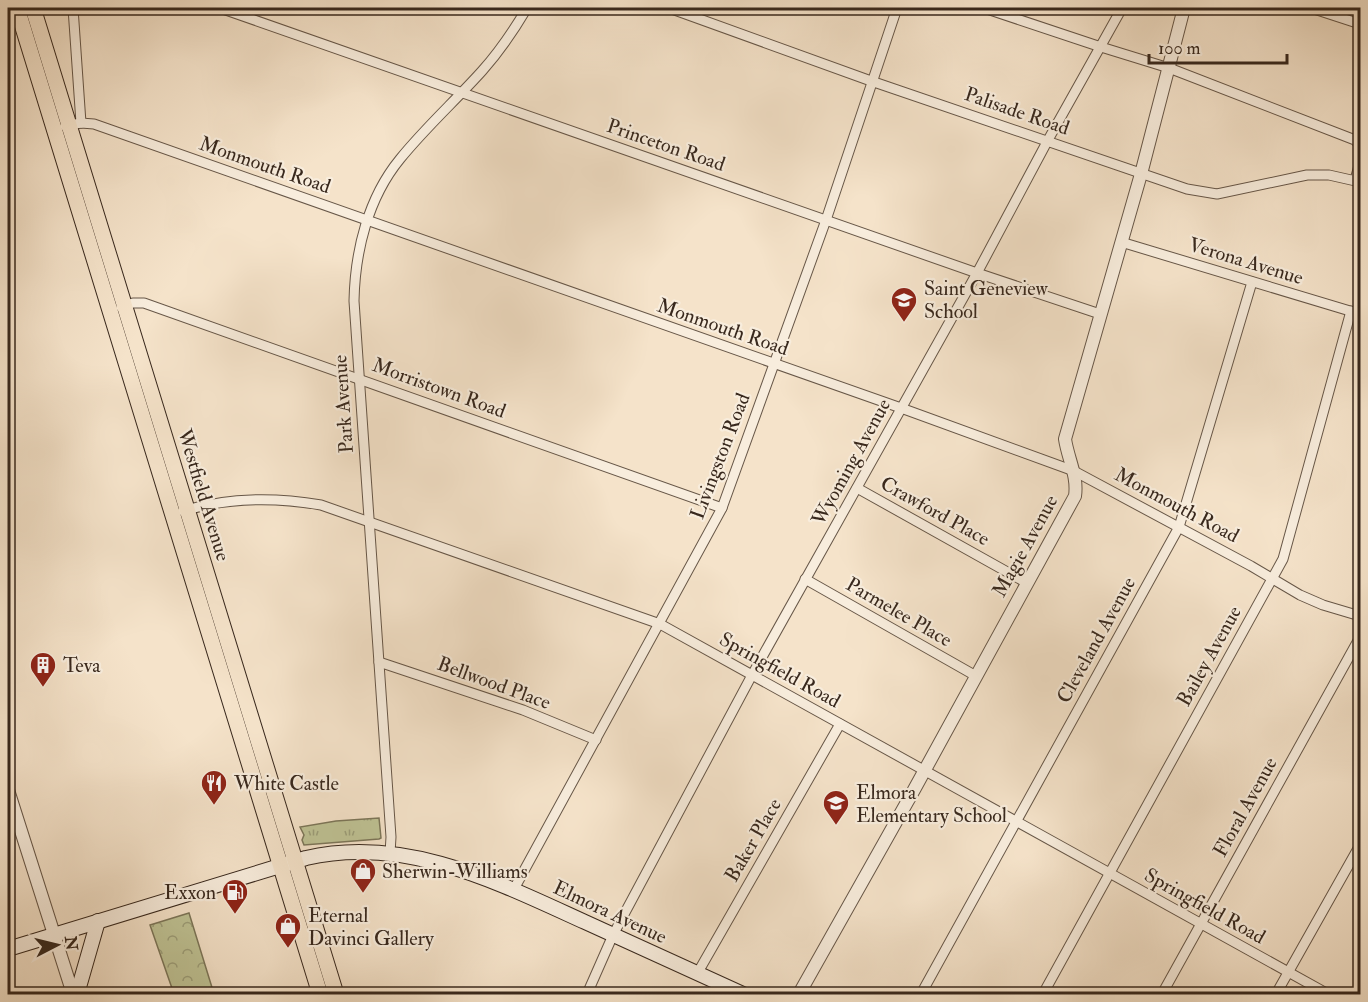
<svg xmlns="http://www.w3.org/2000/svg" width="1368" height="1002" viewBox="0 0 1368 1002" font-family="'IM FELL Double Pica',serif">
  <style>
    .grass { fill: url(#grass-tufts); stroke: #7c7659; stroke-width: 1.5 }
    .forest { fill: url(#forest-crowns); stroke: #7c7659; stroke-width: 1.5 }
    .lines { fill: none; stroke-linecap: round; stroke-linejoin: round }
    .minor-casing { stroke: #675748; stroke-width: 11 }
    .tertiary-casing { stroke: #675748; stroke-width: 14 }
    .secondary-casing { stroke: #38281d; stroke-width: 16 }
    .primary-casing { stroke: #38281d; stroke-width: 17 }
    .minor { stroke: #f8eddd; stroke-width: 9 }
    .tertiary { stroke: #f8eddd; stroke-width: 12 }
    .secondary { stroke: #f8eddd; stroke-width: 14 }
    .primary { stroke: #f5e3ca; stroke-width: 15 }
    .labels { text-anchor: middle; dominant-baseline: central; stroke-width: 4.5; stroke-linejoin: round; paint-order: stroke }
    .street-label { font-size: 20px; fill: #38281d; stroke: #f8eddd }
    .poi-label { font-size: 20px; fill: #38281d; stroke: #f8eddd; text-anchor: start }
  </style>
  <defs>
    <pattern id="grass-tufts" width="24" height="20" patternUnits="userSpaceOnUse" patternTransform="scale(1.5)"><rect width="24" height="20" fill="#bfc395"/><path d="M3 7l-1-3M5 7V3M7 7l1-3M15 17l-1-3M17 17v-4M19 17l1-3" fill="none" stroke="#9c9e79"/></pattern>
    <pattern id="forest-crowns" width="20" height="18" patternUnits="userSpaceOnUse" patternTransform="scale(1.5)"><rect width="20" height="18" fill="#bfc395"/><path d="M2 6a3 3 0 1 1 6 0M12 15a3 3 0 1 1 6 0" fill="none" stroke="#9c9e79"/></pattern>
  </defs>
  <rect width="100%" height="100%" fill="#f5e3ca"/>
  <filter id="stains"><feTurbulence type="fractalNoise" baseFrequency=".00333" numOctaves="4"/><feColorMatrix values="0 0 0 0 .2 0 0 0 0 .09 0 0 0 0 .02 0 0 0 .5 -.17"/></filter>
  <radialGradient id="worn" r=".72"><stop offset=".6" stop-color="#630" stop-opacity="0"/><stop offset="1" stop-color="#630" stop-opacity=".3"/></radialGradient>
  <polygon class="grass" points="379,818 381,838 379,839 304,845 302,840 304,835 300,827 336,821"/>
  <polygon class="forest" points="189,913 214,994 174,994 150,925"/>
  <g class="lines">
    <g class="minor-casing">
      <g id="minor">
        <polyline points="73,8 81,123"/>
        <polyline points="220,8 977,273 1100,314"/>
        <polyline points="669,8 871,81 1187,189 1217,194 1307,175 1329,175 1360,182"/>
        <polyline points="984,8 1101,47 1169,68 1355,140 1360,146"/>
        <polyline points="1311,8 1360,24"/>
        <polyline points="65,126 81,123 94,124 901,408 1074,471 1251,566 1300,595 1323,605 1360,616"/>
        <polyline points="1355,180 1360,162"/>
        <polyline points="1121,242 1360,314"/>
        <polyline points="121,307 133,303 144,303 722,508"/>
        <polyline points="857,488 1027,583"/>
        <path d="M 183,511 C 229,497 274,497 321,505 L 660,624 L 1328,994"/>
        <polyline points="805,579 976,676"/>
        <polyline points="379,662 523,710 596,740"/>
        <path d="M 390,853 L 391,837 L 354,301 C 355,251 368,198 400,159 C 425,128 455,101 482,71 C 499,52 514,30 527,8"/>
        <polyline points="514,889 722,508 826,220 897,8"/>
        <polyline points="697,974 840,724"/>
        <polyline points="587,994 613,935 752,675 977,273 1048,140 1122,8"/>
        <polyline points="921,994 1179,527 1252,282"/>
        <polyline points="1043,994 1283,559 1351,311"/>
        <polyline points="1162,994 1360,637"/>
        <polyline points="1276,994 1360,845"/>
      </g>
    </g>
    <g class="tertiary-casing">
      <g id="tertiary">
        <polyline points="8,790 73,994"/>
        <path d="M 799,994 L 915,788 L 1075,496 C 1078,476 1068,459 1065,439 L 1141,174 L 1184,8"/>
      </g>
    </g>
    <g class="secondary-casing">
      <g id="secondary">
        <path d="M 8,949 L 306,858 C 405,835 497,882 585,922 C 637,946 690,970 743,994"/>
        <polyline points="77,994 98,921"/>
      </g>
    </g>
    <g class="primary-casing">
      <g id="primary">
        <polyline points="17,8 320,994"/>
        <polyline points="33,8 336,994"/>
      </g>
    </g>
    <use href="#minor" class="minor"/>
    <use href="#tertiary" class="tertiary"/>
    <use href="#secondary" class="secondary"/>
    <use href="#primary" class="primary"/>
  </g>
  <defs>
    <g id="school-pin" transform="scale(1.35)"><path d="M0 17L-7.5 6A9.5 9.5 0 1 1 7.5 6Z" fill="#8f2418" stroke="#f8eddd"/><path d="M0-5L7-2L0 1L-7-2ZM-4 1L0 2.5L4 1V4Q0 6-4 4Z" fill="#fff"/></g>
    <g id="building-pin" transform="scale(1.35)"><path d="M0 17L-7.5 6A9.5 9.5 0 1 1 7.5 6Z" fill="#8f2418" stroke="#f8eddd"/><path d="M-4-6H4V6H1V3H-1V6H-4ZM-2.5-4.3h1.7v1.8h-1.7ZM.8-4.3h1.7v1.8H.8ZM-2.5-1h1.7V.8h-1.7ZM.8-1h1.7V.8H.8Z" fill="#fff"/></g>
    <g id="restaurant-pin" transform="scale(1.35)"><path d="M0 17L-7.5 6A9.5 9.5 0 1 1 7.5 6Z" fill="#8f2418" stroke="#f8eddd"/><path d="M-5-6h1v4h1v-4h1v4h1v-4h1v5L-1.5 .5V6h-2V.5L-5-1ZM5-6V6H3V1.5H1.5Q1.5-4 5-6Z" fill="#fff"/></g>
    <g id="shop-pin" transform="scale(1.35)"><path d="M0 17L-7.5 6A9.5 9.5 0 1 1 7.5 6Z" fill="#8f2418" stroke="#f8eddd"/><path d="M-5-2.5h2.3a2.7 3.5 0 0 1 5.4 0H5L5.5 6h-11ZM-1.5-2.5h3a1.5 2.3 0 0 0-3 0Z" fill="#fff"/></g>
    <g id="fuel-pin" transform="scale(1.35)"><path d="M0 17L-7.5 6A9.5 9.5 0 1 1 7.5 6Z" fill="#8f2418" stroke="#f8eddd"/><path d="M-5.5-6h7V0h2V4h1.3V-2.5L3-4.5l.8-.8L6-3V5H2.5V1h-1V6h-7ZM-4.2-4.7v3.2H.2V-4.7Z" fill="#fff"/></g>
  </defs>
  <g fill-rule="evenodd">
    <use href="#school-pin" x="904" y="300"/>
    <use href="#building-pin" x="43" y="665"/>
    <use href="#restaurant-pin" x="214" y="783"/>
    <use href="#school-pin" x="836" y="803"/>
    <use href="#shop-pin" x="363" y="871"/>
    <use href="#fuel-pin" x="235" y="892"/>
    <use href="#shop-pin" x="288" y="926"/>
  </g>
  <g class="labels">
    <g class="street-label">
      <text transform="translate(1017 111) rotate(19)">Palisade Road</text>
      <text transform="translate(666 145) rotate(19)">Princeton Road</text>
      <text transform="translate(265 165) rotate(19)">Monmouth Road</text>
      <text transform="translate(1246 261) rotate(17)">Verona Avenue</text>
      <text transform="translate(723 327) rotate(19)">Monmouth Road</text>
      <text transform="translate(439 388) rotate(20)">Morristown Road</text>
      <text transform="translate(343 404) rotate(-94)">Park Avenue</text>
      <text transform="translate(720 456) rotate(-69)">Livingston Road</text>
      <text transform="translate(851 462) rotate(-61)">Wyoming Avenue</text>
      <text transform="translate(204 495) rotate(73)">Westfield Avenue</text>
      <text transform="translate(1177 505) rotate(28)">Monmouth Road</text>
      <text transform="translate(935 511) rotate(29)">Crawford Place</text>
      <text transform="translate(1025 546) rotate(-61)">Magie Avenue</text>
      <text transform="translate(899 612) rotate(30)">Parmelee Place</text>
      <text transform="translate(1096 640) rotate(-61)">Cleveland Avenue</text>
      <text transform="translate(1209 656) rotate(-61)">Bailey Avenue</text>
      <text transform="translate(780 670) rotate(29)">Springfield Road</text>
      <text transform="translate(494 683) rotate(20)">Bellwood Place</text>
      <text transform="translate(1245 807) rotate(-61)">Floral Avenue</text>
      <text transform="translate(753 840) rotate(-60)">Baker Place</text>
      <text transform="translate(1205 906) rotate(29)">Springfield Road</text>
      <text transform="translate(610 912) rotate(25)">Elmora Avenue</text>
    </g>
    <g class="poi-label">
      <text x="924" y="288">Saint Geneview<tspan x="924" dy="23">School</tspan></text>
      <text x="63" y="665">Teva</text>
      <text x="234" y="783">White Castle</text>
      <text x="856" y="792">Elmora<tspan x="856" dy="23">Elementary School</tspan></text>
      <text x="382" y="871">Sherwin-Williams</text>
      <text x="216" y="892" text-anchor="end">Exxon</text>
      <text x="308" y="915">Eternal<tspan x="308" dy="23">Davinci Gallery</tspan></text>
    </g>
  </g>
  <rect width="1368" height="1002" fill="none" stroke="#f5e3ca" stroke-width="30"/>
  <rect x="9" y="9" width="1350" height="984" fill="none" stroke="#38281d" stroke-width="3"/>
  <rect x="15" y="15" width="1338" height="972" fill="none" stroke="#38281d" stroke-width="1.5"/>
  <g transform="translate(57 945) rotate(83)" stroke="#f8eddd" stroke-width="4.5" paint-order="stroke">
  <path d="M0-4.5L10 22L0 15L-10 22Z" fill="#38281d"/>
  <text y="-9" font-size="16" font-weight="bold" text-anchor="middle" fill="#38281d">N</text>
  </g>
  <path d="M1149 54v9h138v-9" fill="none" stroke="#38281d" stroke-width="3"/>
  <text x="1158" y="54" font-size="18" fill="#38281d" stroke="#f8eddd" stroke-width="4.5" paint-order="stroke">100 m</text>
  <rect width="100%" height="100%" filter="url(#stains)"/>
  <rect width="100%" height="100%" fill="url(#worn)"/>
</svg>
